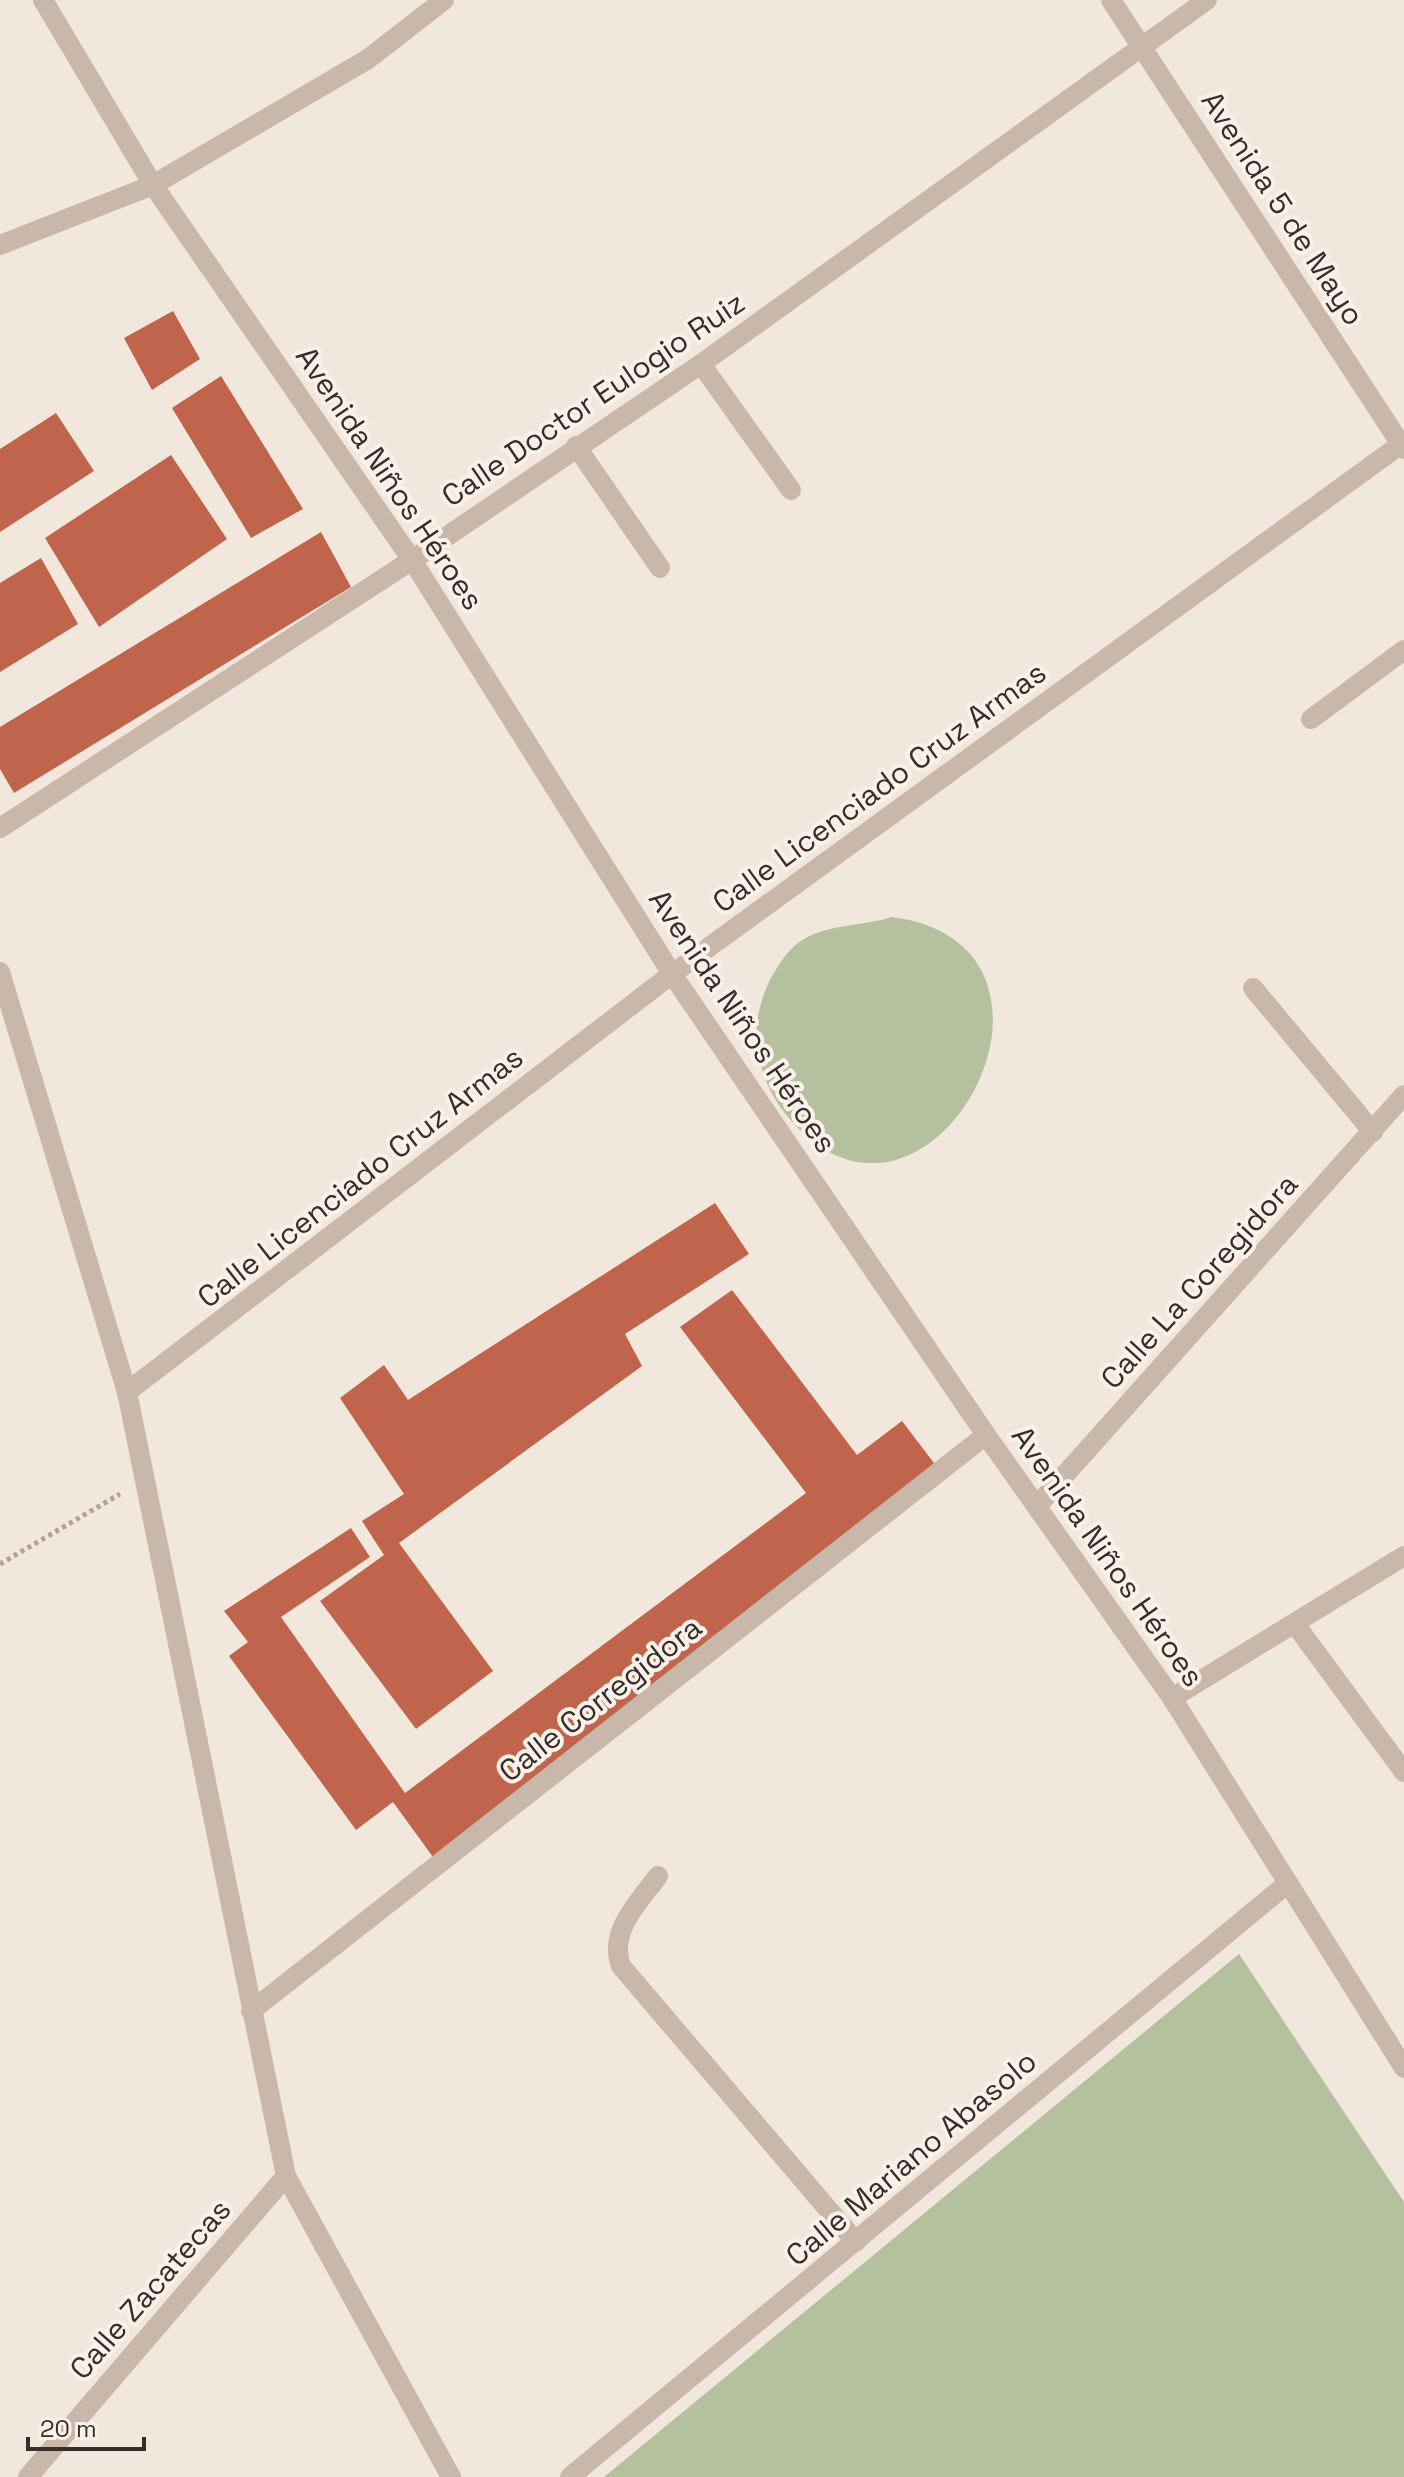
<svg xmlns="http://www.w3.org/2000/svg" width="1404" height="2477" viewBox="0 0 1404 2477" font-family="'Space Grotesk',sans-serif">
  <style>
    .green { fill: #b5c09e }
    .building { fill: #c0654c }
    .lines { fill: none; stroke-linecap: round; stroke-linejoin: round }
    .path { stroke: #b5a194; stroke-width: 5; stroke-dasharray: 4 4; stroke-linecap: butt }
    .minor { stroke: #c9b7aa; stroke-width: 20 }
    .tertiary { stroke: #c9b7aa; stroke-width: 20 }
    .labels { text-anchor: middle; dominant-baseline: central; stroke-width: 8; stroke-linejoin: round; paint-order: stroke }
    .street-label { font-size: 30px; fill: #372d29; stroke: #f9f1ea }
  </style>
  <rect width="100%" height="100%" fill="#f1e7dd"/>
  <g class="green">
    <path d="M 892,917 C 1104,945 937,1267 799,1129 C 757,1087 744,1033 770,980 C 778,965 789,947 804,939 C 830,924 864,926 892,917 Z"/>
    <polygon points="1239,1954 1404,2202 1404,2477 604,2477"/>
  </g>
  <g class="building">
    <polygon points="173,311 200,359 152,390 124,338"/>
    <polygon points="221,376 303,509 251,538 172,408"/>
    <polygon points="56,413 94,471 0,532 0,449"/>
    <polygon points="171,455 227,539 99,627 45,538"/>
    <polygon points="321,532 351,587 14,793 0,769 0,727"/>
    <polygon points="41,558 78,624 0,672 0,583"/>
    <polygon points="715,1203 749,1254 625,1334 642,1366 399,1543 493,1671 416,1729 320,1601 384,1555 362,1521 404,1494 340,1398 384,1365 408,1400"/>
    <polygon points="732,1290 857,1455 902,1421 940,1471 433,1857 393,1802 356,1830 229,1656 248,1642 224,1611 351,1528 370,1557 281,1617 405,1793 806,1493 680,1327"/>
  </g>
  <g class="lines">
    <polyline class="path" points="0,1564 120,1494"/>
    <g class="minor">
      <polyline points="43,0 153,185 412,560 672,974 986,1435 1172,1698 1404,2068"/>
      <polyline points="1111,0 1404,449"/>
      <polyline points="0,245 153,185 368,59 444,0"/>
      <polyline points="701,364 791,490"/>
      <polyline points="576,446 660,568"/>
      <polyline points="1311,719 1404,650"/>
      <polyline points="0,828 412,560 701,364 1207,0"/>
      <polyline points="1253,988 1373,1132"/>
      <polyline points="127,1392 672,974 1404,442"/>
      <polyline points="1037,1506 1404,1095"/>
      <polyline points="1295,1624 1404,1772"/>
      <polyline points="1172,1698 1404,1556"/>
      <path d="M 658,1876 C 639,1902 608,1931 621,1966 L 856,2242"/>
      <polyline points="251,2011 986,1435"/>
      <polyline points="28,2477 286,2176"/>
      <polyline points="570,2477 1288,1883"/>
    </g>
    <polyline class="tertiary" points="0,972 127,1392 286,2176 451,2477"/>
  </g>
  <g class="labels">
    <g class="street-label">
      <text transform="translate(1283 208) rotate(57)">Avenida 5 de Mayo</text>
      <text transform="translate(593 399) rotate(-34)">Calle Doctor Eulogio Ruiz</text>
      <text transform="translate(390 478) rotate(56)">Avenida Niños Héroes</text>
      <text transform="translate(879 787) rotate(-36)">Calle Licenciado Cruz Armas</text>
      <text transform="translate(743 1021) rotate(56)">Avenida Niños Héroes</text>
      <text transform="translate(360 1177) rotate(-38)">Calle Licenciado Cruz Armas</text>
      <text transform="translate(1199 1281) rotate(-48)">Calle La Coregidora</text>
      <text transform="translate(1108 1556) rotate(55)">Avenida Niños Héroes</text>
      <text transform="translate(600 1699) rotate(-38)">Calle Corregidora</text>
      <text transform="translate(911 2158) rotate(-40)">Calle Mariano Abasolo</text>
      <text transform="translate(150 2289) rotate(-49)">Calle Zacatecas</text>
    </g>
  </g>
  <path d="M28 2437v12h116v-12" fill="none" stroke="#372d29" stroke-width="4"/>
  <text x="40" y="2437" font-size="24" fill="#372d29" stroke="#f9f1ea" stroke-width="6" paint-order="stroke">20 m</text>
</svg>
